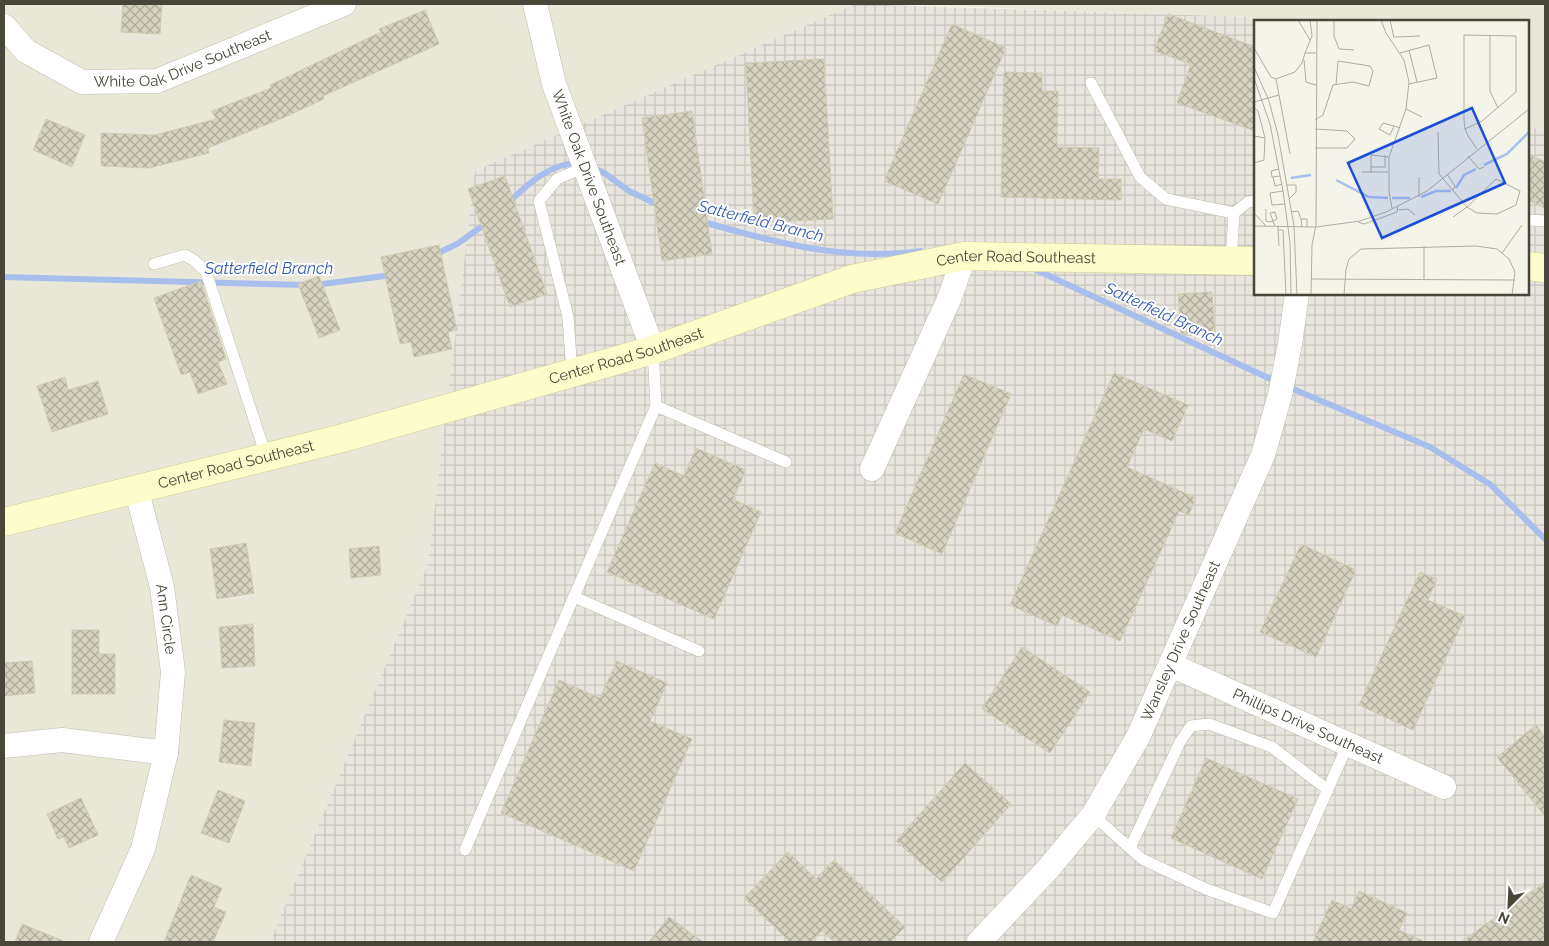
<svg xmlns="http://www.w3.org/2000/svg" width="1549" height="946" viewBox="0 0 1549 946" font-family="Raleway,sans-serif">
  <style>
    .residential { fill: #e8e7d8 }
    .industrial { fill: url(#industrial-grid) }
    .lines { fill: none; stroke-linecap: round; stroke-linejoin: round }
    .stream { stroke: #a8bfee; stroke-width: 6 }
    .building { fill: url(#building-cross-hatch); stroke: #d0ccb2 }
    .lane-casing { stroke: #bfbeac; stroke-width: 12 }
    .street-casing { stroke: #bfbeac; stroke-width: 25 }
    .secondary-casing { stroke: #cfcf98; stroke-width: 29 }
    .lane { stroke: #fff; stroke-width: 11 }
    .street { stroke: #fff; stroke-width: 24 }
    .secondary { stroke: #fcfdcb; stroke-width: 28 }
    .labels { text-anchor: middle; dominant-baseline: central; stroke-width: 4; stroke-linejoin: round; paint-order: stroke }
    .street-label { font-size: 15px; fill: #484638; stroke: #fff }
    .water-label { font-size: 16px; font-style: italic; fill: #345bb1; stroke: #fff }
    .inset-river { fill: none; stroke: #a8bfee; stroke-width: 2.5 }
    .inset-road { fill: none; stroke: #afaea2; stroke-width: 1 }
    .view { fill: #1d4ed8; fill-opacity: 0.15; stroke: #1d4ed8; stroke-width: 2.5 }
    .inset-edge { fill: none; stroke: #484638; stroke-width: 2.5 }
  </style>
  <defs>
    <pattern id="industrial-grid" width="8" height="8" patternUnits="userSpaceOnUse" patternTransform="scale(1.25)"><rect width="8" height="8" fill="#e7e5de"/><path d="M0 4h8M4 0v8" fill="none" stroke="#c8c6bf"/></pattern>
    <pattern id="building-cross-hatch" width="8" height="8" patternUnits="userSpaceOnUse" patternTransform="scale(1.25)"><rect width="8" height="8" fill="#d5d2bf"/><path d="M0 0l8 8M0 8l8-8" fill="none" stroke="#afac9c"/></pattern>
  </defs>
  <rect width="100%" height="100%" fill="#f4f4e9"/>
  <g class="residential">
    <polygon points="4,4 855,4 475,171 428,564 270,942 4,942"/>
    <polygon points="897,4 1545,4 1545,132 1528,126 1528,21 1259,21 1249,17"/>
  </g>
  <polygon class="industrial" points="855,4 1249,17 1259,21 1255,21 1255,294 1528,294 1528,126 1545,132 1545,942 270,942 428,564 475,171"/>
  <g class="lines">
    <g class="stream">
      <polyline points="591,167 603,172 629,191 661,206"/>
      <path d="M 508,203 C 528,184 550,163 579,163"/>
      <path d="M 700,221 C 772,242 845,262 921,251"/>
      <polyline points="434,255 457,244 488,222"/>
      <polyline points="1032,268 1277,382"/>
      <polyline points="4,277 305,285"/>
      <polyline points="315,285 392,275"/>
      <polyline points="1286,386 1430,447 1491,485 1545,539"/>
    </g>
  </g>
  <g class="building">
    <polygon points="123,4 162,4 160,34 121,32"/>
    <polygon points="425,10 439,44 323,96 324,99 283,118 208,148 209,153 149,168 101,166 101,133 155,135 216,119 212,111 271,88 270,85 381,32 379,29"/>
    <polygon points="1168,14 1255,47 1255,131 1177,103 1191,64 1154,51"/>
    <polygon points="952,24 1006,48 938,204 884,181"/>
    <polygon points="824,59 833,219 754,223 746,63"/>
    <polygon points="1004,72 1042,73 1042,91 1058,91 1057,147 1099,148 1098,179 1121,179 1121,200 1001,197"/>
    <polygon points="692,111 712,254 662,261 642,118"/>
    <polygon points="46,119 85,135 72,167 33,150"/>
    <polygon points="1528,154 1545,162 1545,208 1528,200"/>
    <polygon points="505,176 547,294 510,307 468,189"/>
    <polygon points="439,245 457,330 448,332 452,349 414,357 411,342 400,344 381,257"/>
    <polygon points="319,276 340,330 319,338 298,284"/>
    <polygon points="201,281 226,359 218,362 227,384 198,394 190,372 181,375 154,298"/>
    <polygon points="1212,292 1215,332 1181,334 1178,294"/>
    <polygon points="1114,373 1188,405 1172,441 1144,429 1127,467 1196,498 1189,515 1179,511 1120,641 1062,615 1057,626 1010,605"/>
    <polygon points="964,374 1011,394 942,554 895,533"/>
    <polygon points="65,377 68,390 98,381 108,414 52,432 37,386"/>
    <polygon points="696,448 746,470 733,499 761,512 714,619 607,572 655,463 684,476"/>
    <polygon points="246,543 254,593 217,599 210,549"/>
    <polygon points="1301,544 1356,570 1316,657 1260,632"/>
    <polygon points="379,546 381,575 351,578 349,549"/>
    <polygon points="1420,572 1437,579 1428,600 1465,616 1413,730 1359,705"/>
    <polygon points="253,624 255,666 222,668 219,627"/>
    <polygon points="72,630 99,630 99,654 115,654 115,694 72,694"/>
    <polygon points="1022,647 1090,692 1050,753 982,709"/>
    <polygon points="32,661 35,693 4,696 4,663"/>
    <polygon points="617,661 667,683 650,721 692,739 634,871 501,813 559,680 600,698"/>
    <polygon points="224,720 255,723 251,766 219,762"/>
    <polygon points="1536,725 1545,737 1545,816 1497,757"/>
    <polygon points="1206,758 1298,799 1262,879 1171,838"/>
    <polygon points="965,763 1011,804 942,882 896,841"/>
    <polygon points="218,790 245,801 229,843 201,833"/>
    <polygon points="81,798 98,835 69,848 64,837 58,839 47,814"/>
    <polygon points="788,852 816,879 834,860 905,927 890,942 834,942 822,931 811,942 790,942 744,898"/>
    <polygon points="191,875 222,888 214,907 226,912 213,942 164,942"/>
    <polygon points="1545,882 1545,942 1461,942"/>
    <polygon points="1359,891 1407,913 1399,930 1425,942 1313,942 1332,900 1351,909"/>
    <polygon points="669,917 703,942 649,942"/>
    <polygon points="22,924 66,942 15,942"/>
  </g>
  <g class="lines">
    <g class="lane-casing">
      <g id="lane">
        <polyline points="1091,83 1140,177 1166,199 1234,213"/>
        <polyline points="1528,220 1545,221"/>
        <polyline points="1231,261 1234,213 1248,202 1255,201"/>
        <polyline points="154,264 185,255 195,261 206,272 266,456"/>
        <polyline points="572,373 568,317 539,201 557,179 585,167"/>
        <polyline points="656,406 786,462"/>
        <polyline points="574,597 699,651"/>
        <polyline points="1093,815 1142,859 1206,889 1273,913 1348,744"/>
        <polyline points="1130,848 1180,742 1191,726 1209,724 1272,747 1328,790"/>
        <polyline points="465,850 656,406 653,350"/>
      </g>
    </g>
    <g class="street-casing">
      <g id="street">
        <path id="s1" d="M 535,4 L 554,84 L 653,350"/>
        <path id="s2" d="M 4,26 L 26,51 L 82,82 L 157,81 L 344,4"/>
        <polyline points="872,469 950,297 964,256"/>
        <path id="s3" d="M 1171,665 L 1444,787"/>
        <polyline points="4,746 62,740 166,753"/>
        <polyline points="101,942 143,849 166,753 173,672 162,587 136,488"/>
        <path id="s4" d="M 979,942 L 1047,870 L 1093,815 L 1138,737 L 1263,455 L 1280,395 L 1290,344 L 1297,294"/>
      </g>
    </g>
    <g class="secondary-casing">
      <g id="secondary">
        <polyline points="1528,266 1545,268"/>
        <path id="s5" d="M 4,522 L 339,439 L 653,350 L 852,279 L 964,256 L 1255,261"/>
      </g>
    </g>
    <use href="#lane" class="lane"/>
    <use href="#street" class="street"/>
    <use href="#secondary" class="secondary"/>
  </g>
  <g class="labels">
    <g class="street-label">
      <text stroke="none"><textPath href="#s2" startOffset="202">White Oak Drive Southeast</textPath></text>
      <text stroke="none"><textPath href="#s1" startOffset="182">White Oak Drive Southeast</textPath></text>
      <text stroke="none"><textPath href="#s5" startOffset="1049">Center Road Southeast</textPath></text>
      <text stroke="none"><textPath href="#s5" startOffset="644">Center Road Southeast</textPath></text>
      <text stroke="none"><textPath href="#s5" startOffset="239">Center Road Southeast</textPath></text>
      <text transform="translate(166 619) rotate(82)">Ann Circle</text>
      <text stroke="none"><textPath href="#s4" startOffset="366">Wansley Drive Southeast</textPath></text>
      <text stroke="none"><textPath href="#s3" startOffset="150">Phillips Drive Southeast</textPath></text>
    </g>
    <g class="water-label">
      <text transform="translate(761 221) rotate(14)">Satterfield Branch</text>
      <text x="269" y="268">Satterfield Branch</text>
      <text transform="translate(1164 314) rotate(25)">Satterfield Branch</text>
    </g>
  </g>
  <g transform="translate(1254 20)">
    <rect width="275" height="275" fill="#f4f4e9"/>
    <path class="inset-river" d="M 230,145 L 253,134 L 275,112M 37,158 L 57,155M 82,160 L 115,177 L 134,178M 202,168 L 210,155 L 222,149M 167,177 L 182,171 L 197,171M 138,178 L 156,178"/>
    <path class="inset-road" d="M 44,0 L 56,20M 80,0 L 80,16 L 85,29 L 100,30M 127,0 L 132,13 L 150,40 L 155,62 L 152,89 L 135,137 L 135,172 L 138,188M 136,0 L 140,18M 236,15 L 236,71 L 244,88M 141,17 L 166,16M 0,28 L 17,57 L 22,59M 155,30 L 163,62M 51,33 L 58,16 L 56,0M 146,33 L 175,25 L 183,58 L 155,64M 50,40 L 52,62 L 62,65M 0,47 L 15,81 L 24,115 L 40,206 L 43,275M 0,58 L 16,104 L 29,171 L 36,222 L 37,275M 25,75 L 22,59 L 41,52 L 48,43 L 51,33 L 62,33M 0,82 L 25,75 L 36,134M 0,88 L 4,91 L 11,118 L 0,116M 152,89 L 168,97M 61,100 L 69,95 L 79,65 L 99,62 L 115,66 L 119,51 L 116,46 L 84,41 L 82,64M 140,106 L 136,115 L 125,109 L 129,103 L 140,106 L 146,108M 211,109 L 228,101 L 262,72 L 262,16 L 210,15 L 210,100 L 211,109 L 214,116 L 223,129M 184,112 L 185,154 L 213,187 L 199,197M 61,128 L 93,128 L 101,119 L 93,111 L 61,109M 214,136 L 225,149 L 230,147M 0,143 L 10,140 L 11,118M 117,147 L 131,147 L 131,135M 25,149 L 17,151 L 18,157 L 26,156M 108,152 L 134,152M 117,152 L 117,135 L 135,137M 193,154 L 201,166 L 199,170M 19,157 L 21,166 L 28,164M 165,157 L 165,177M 242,159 L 266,171 L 262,185 L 243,194 L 223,193 L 213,187 ZM 33,165 L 42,165 L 42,172 L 35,179M 29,171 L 16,173 L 18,185 L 31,184M 12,189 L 12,201 L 15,202M 145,190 L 154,189 L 161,195M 37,192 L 44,191 L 47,199M 0,193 L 12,206M 15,202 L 19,201 L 23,199 L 21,192 L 16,193 L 19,201 L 21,206M 104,202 L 110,204 L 143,192 L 144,186M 0,206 L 62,207 L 106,201 L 132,192 L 173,171 L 275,89M 24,206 L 24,210 L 29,210 L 32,275M 48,207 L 47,199 L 53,199 L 53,207M 24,210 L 25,226M 248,233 L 268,205M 57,259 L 261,260M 170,260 L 170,226M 57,275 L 58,225 L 62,205 L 63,0M 90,275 L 92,249 L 95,239 L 107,229 L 222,226 L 243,229 L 255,239 L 261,252 L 258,275"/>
    <path class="view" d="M 218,88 L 251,163 L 128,218 L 94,143 Z"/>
    <rect width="275" height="275" class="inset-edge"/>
  </g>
  <rect width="1549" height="946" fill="none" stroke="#484638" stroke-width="10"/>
  <g transform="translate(1509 906) rotate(204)" stroke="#ffffff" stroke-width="4" paint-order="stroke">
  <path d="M0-4L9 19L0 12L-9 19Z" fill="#484638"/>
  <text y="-8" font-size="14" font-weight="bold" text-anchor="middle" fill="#484638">N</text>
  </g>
</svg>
